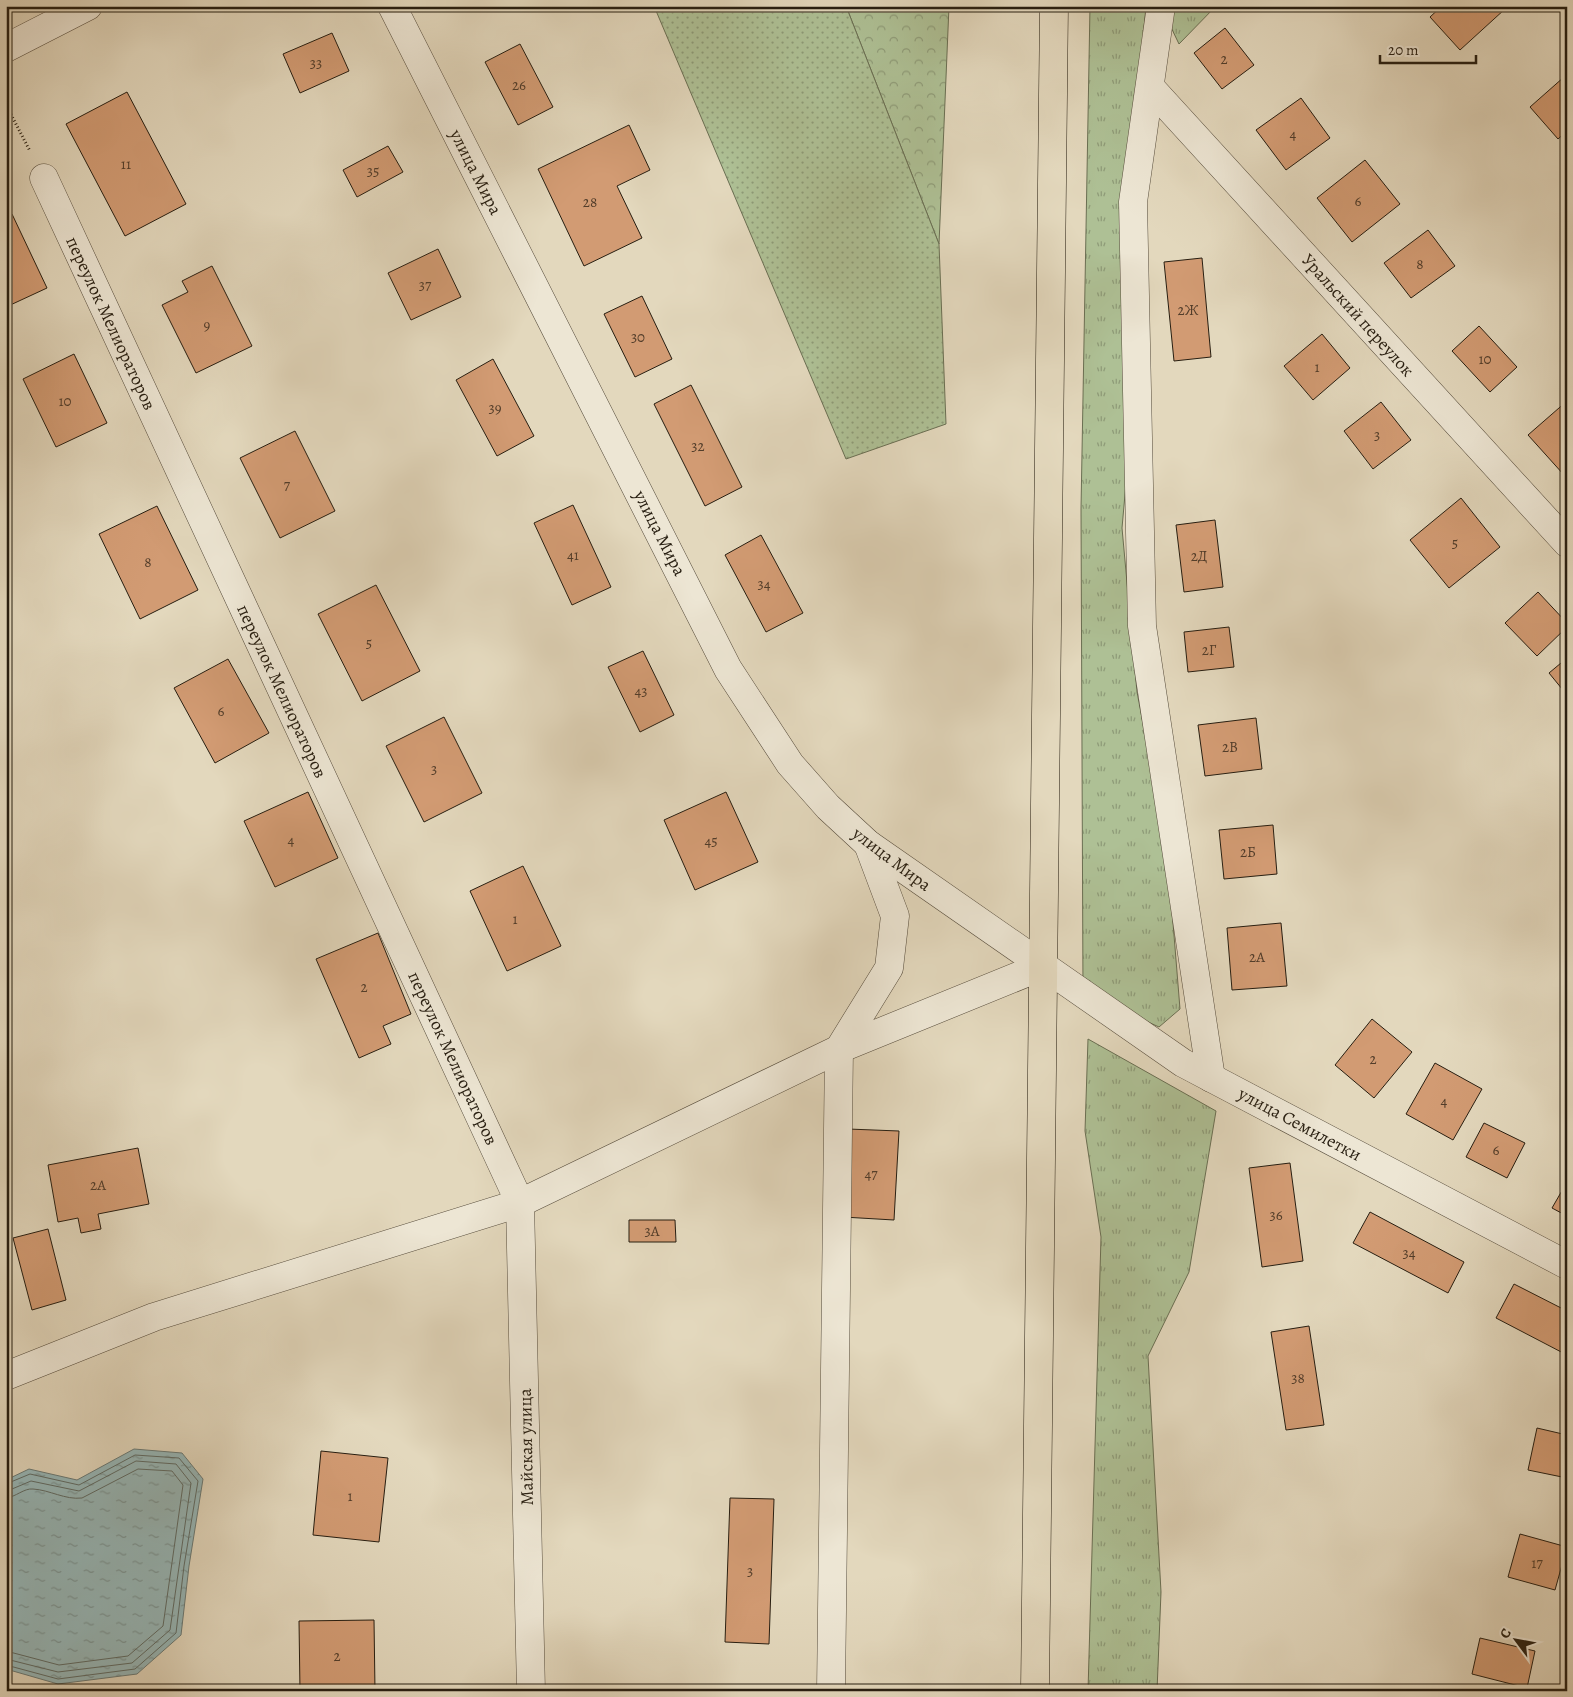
<svg xmlns="http://www.w3.org/2000/svg" width="1573" height="1697" viewBox="0 0 1573 1697" font-family="Alegreya,serif">
  <style>
    .grass { fill: url(#grass-tufts); stroke: #6a6f53 }
    .forest { fill: url(#forest-crowns); stroke: #6a6f53 }
    .garden { fill: url(#garden-dots); stroke: #6a6f53 }
    .water { fill: url(#water-ripples); stroke: #6a7a76 }
    .lines { fill: none; stroke-linecap: round; stroke-linejoin: round }
    .shore { stroke: #5f6b65; stroke-width: 1 }
    .building { fill: #d29b73; stroke: #271e11 }
    .minor-casing { stroke: #564c3c; stroke-width: 29 }
    .major-casing { stroke: #271e11; stroke-width: 29 }
    .path { stroke: #271e11; stroke-width: 3; stroke-dasharray: 1 2.5; stroke-linecap: butt }
    .minor { stroke: #ede6d4; stroke-width: 28 }
    .major { stroke: #e3d8bd; stroke-width: 28 }
    .labels { text-anchor: middle; dominant-baseline: central; stroke-width: 4; stroke-linejoin: round; paint-order: stroke }
    .number-label { font-size: 15px; fill: #523d2a }
    .street-label { font-size: 18px; fill: #271e11; stroke: #ede6d4 }
  </style>
  <defs>
    <pattern id="grass-tufts" width="24" height="20" patternUnits="userSpaceOnUse" patternTransform="scale(1.25)"><rect width="24" height="20" fill="#aec095"/><path d="M3 7l-1-3M5 7V3M7 7l1-3M15 17l-1-3M17 17v-4M19 17l1-3" fill="none" stroke="#8e9b78"/></pattern>
    <pattern id="forest-crowns" width="20" height="18" patternUnits="userSpaceOnUse" patternTransform="scale(1.25)"><rect width="20" height="18" fill="#aec095"/><path d="M2 6a3 3 0 1 1 6 0M12 15a3 3 0 1 1 6 0" fill="none" stroke="#8e9b78"/></pattern>
    <pattern id="garden-dots" width="8" height="8" patternUnits="userSpaceOnUse" patternTransform="scale(1.25)"><rect width="8" height="8" fill="#aec095"/><path d="M2 2h.1M6 6h.1" fill="none" stroke="#8e9b78" stroke-width="1.8" stroke-linecap="round"/></pattern>
    <pattern id="water-ripples" width="26" height="14" patternUnits="userSpaceOnUse" patternTransform="scale(1.25)"><rect width="26" height="14" fill="#97b8b9"/><path d="M2 4q2-2 4 0t4 0M15 11q2-2 4 0t4 0" fill="none" stroke="#7b9595"/></pattern>
  </defs>
  <rect width="100%" height="100%" fill="#e3d8bd"/>
  <filter id="stains"><feTurbulence type="fractalNoise" baseFrequency=".004" numOctaves="4"/><feColorMatrix values="0 0 0 0 .2 0 0 0 0 .09 0 0 0 0 .02 0 0 0 .5 -.17"/></filter>
  <radialGradient id="worn" r=".72"><stop offset=".6" stop-color="#630" stop-opacity="0"/><stop offset="1" stop-color="#630" stop-opacity=".3"/></radialGradient>
  <g class="grass">
    <polygon points="1090,6 1146,6 1144,28 1128,461 1122,528 1137,692 1167,849 1180,1009 1159,1027 1083,992 1081,509"/>
    <polygon points="1171,6 1216,6 1179,44 1168,21"/>
    <polygon points="1088,1039 1216,1111 1189,1272 1148,1356 1161,1592 1157,1691 1088,1691 1101,1237 1085,1131"/>
  </g>
  <polygon class="forest" points="846,6 949,6 939,244"/>
  <polygon class="garden" points="654,6 846,6 939,244 946,424 846,459"/>
  <polygon class="water" points="134,1449 182,1453 203,1479 189,1566 181,1635 137,1674 58,1684 6,1669 6,1480 29,1469 77,1480"/>
  <g class="lines">
    <g class="shore">
      <polyline points="6,1484 30,1474 79,1485 135,1455 179,1458 198,1481 184,1566 176,1633 135,1669 58,1679 6,1665"/>
      <polyline points="6,1490 12,1489 31,1481 79,1491 136,1461 176,1464 191,1483 170,1630 132,1663 58,1672 6,1659"/>
      <path d="M 6,1498 C 16,1497 24,1488 33,1489 C 50,1490 65,1500 82,1498 L 138,1469 L 172,1471 L 183,1485 L 163,1626 L 128,1656 L 59,1665 L 6,1651"/>
    </g>
  </g>
  <g class="building">
    <polygon points="1442,6 1503,6 1505,9 1460,50 1430,17"/>
    <polygon points="1225,28 1254,65 1222,89 1194,53"/>
    <polygon points="332,33 349,71 300,93 283,54"/>
    <polygon points="520,44 553,107 518,125 485,62"/>
    <polygon points="1564,77 1567,80 1567,131 1558,139 1530,107"/>
    <polygon points="127,92 186,204 125,236 66,124"/>
    <polygon points="1301,98 1330,138 1286,170 1256,130"/>
    <polygon points="629,125 650,170 617,186 642,238 584,266 538,169"/>
    <polygon points="388,146 403,172 357,197 343,170"/>
    <polygon points="1365,160 1400,204 1352,242 1317,198"/>
    <polygon points="12,214 47,288 6,307 6,217"/>
    <polygon points="1428,230 1455,266 1411,298 1384,263"/>
    <polygon points="438,249 461,297 411,320 388,273"/>
    <polygon points="1202,258 1211,357 1174,361 1164,262"/>
    <polygon points="212,266 252,346 196,373 162,305 188,292 182,281"/>
    <polygon points="642,296 672,359 635,377 604,314"/>
    <polygon points="1479,326 1517,367 1490,392 1452,351"/>
    <polygon points="1322,334 1350,368 1313,400 1284,366"/>
    <polygon points="74,354 107,423 56,447 23,379"/>
    <polygon points="493,359 534,436 497,456 456,380"/>
    <polygon points="691,385 742,487 705,506 654,404"/>
    <polygon points="1567,401 1567,473 1564,475 1528,435"/>
    <polygon points="1381,402 1411,440 1373,469 1344,431"/>
    <polygon points="295,431 335,511 280,538 240,458"/>
    <polygon points="1461,498 1500,547 1449,588 1410,540"/>
    <polygon points="573,505 611,587 572,605 534,523"/>
    <polygon points="157,506 198,590 140,619 99,534"/>
    <polygon points="1215,520 1223,587 1184,592 1176,525"/>
    <polygon points="761,535 803,613 766,632 725,555"/>
    <polygon points="376,585 420,671 362,701 318,614"/>
    <polygon points="1538,592 1567,623 1567,627 1537,656 1505,623"/>
    <polygon points="1229,627 1234,667 1188,672 1184,632"/>
    <polygon points="643,651 674,715 640,732 608,667"/>
    <polygon points="1567,658 1567,695 1549,673"/>
    <polygon points="228,659 269,733 215,763 174,688"/>
    <polygon points="444,717 482,793 424,822 386,746"/>
    <polygon points="1256,718 1262,769 1205,776 1198,725"/>
    <polygon points="308,792 338,858 275,887 244,821"/>
    <polygon points="726,792 758,862 695,890 664,820"/>
    <polygon points="1273,825 1277,874 1224,879 1219,830"/>
    <polygon points="523,866 561,946 507,971 470,891"/>
    <polygon points="1281,923 1287,986 1232,990 1227,928"/>
    <polygon points="378,933 411,1014 383,1026 391,1044 359,1058 316,959"/>
    <polygon points="1372,1019 1412,1052 1374,1098 1335,1065"/>
    <polygon points="1435,1063 1482,1089 1453,1140 1406,1114"/>
    <polygon points="1484,1123 1525,1143 1507,1178 1466,1157"/>
    <polygon points="848,1129 899,1131 894,1220 843,1217"/>
    <polygon points="138,1148 149,1204 98,1214 101,1229 81,1233 78,1218 58,1222 48,1165"/>
    <polygon points="1290,1163 1303,1261 1262,1267 1249,1168"/>
    <polygon points="1567,1182 1567,1216 1552,1208"/>
    <polygon points="1370,1212 1464,1262 1448,1293 1353,1243"/>
    <polygon points="629,1220 675,1220 676,1242 629,1242"/>
    <polygon points="48,1229 66,1300 32,1310 13,1238"/>
    <polygon points="1514,1284 1567,1311 1567,1355 1496,1318"/>
    <polygon points="1309,1326 1324,1425 1286,1430 1271,1332"/>
    <polygon points="1537,1428 1567,1435 1567,1478 1528,1470"/>
    <polygon points="321,1451 388,1458 379,1542 313,1535"/>
    <polygon points="730,1498 774,1499 769,1644 725,1642"/>
    <polygon points="1520,1534 1567,1547 1555,1590 1508,1577"/>
    <polygon points="374,1620 375,1691 300,1691 299,1621"/>
    <polygon points="1480,1638 1535,1651 1527,1688 1472,1674"/>
  </g>
  <g class="lines">
    <g class="minor-casing">
      <g id="minor">
        <polyline points="392,6 728,669 790,764 828,807 868,844 1183,1063 1567,1265"/>
        <polyline points="1161,6 1133,202 1142,626 1211,1078"/>
        <polyline points="6,48 88,6"/>
        <polyline points="1150,87 1567,543"/>
        <polyline points="44,178 520,1203 531,1691"/>
        <polyline points="6,1376 154,1317 520,1203 839,1049 1043,966"/>
        <polyline points="831,1691 839,1049 889,968 895,916 868,844"/>
      </g>
    </g>
    <g class="major-casing">
      <polyline id="major" points="1035,1691 1054,6"/>
    </g>
    <polyline class="path" points="6,105 30,151"/>
    <use href="#minor" class="minor"/>
    <use href="#major" class="major"/>
  </g>
  <g class="labels">
    <g class="number-label">
      <text x="1224" y="59">2</text>
      <text x="316" y="63">33</text>
      <text x="519" y="85">26</text>
      <text x="1293" y="134">4</text>
      <text x="126" y="164">11</text>
      <text x="373" y="171">35</text>
      <text x="1358" y="201">6</text>
      <text x="590" y="202">28</text>
      <text x="1420" y="264">8</text>
      <text x="425" y="285">37</text>
      <text x="1188" y="310">2Ж</text>
      <text x="207" y="325">9</text>
      <text x="638" y="337">30</text>
      <text x="1485" y="359">10</text>
      <text x="1317" y="367">1</text>
      <text x="65" y="401">10</text>
      <text x="495" y="408">39</text>
      <text x="1377" y="435">3</text>
      <text x="698" y="446">32</text>
      <text x="287" y="485">7</text>
      <text x="1455" y="543">5</text>
      <text x="573" y="555">41</text>
      <text x="1199" y="556">2Д</text>
      <text x="148" y="562">8</text>
      <text x="764" y="584">34</text>
      <text x="369" y="643">5</text>
      <text x="1209" y="650">2Г</text>
      <text x="641" y="691">43</text>
      <text x="221" y="711">6</text>
      <text x="1230" y="747">2В</text>
      <text x="434" y="769">3</text>
      <text x="291" y="840">4</text>
      <text x="711" y="841">45</text>
      <text x="1248" y="852">2Б</text>
      <text x="515" y="919">1</text>
      <text x="1257" y="957">2А</text>
      <text x="364" y="987">2</text>
      <text x="1373" y="1059">2</text>
      <text x="1444" y="1101">4</text>
      <text x="1496" y="1150">6</text>
      <text x="871" y="1174">47</text>
      <text x="98" y="1185">2А</text>
      <text x="1276" y="1215">36</text>
      <text x="652" y="1231">3А</text>
      <text x="1409" y="1253">34</text>
      <text x="1298" y="1378">38</text>
      <text x="350" y="1496">1</text>
      <text x="1537" y="1563">17</text>
      <text x="750" y="1571">3</text>
      <text x="337" y="1656">2</text>
    </g>
    <g class="street-label">
      <text transform="translate(476 172) rotate(63)">улица Мира</text>
      <text transform="translate(1358 315) rotate(48)">Уральский переулок</text>
      <text transform="translate(111 323) rotate(65)">переулок Мелиораторов</text>
      <text transform="translate(660 533) rotate(63)">улица Мира</text>
      <text transform="translate(282 691) rotate(65)">переулок Мелиораторов</text>
      <text transform="translate(892 859) rotate(37)">улица Мира</text>
      <text transform="translate(453 1058) rotate(65)">переулок Мелиораторов</text>
      <text transform="translate(1300 1124) rotate(28)">улица Семилетки</text>
      <text transform="translate(526 1447) rotate(-91)">Майская улица</text>
    </g>
  </g>
  <rect width="1573" height="1697" fill="none" stroke="#e3d8bd" stroke-width="25"/>
  <rect x="8" y="8" width="1558" height="1682" fill="none" stroke="#271e11" stroke-width="2.5"/>
  <rect x="12" y="12" width="1548" height="1672" fill="none" stroke="#271e11"/>
  <g transform="translate(1516 1640) rotate(302)" stroke="#ede6d4" stroke-width="4" paint-order="stroke">
  <path d="M0-4L9 19L0 12L-9 19Z" fill="#271e11"/>
  <text y="-8" font-size="14" font-weight="bold" text-anchor="middle" fill="#271e11">С</text>
  </g>
  <path d="M1380 55v8h96v-8" fill="none" stroke="#271e11" stroke-width="2.5"/>
  <text x="1388" y="55" font-size="15" fill="#271e11" stroke="#ede6d4" stroke-width="4" paint-order="stroke">20 m</text>
  <rect width="100%" height="100%" filter="url(#stains)"/>
  <rect width="100%" height="100%" fill="url(#worn)"/>
</svg>
